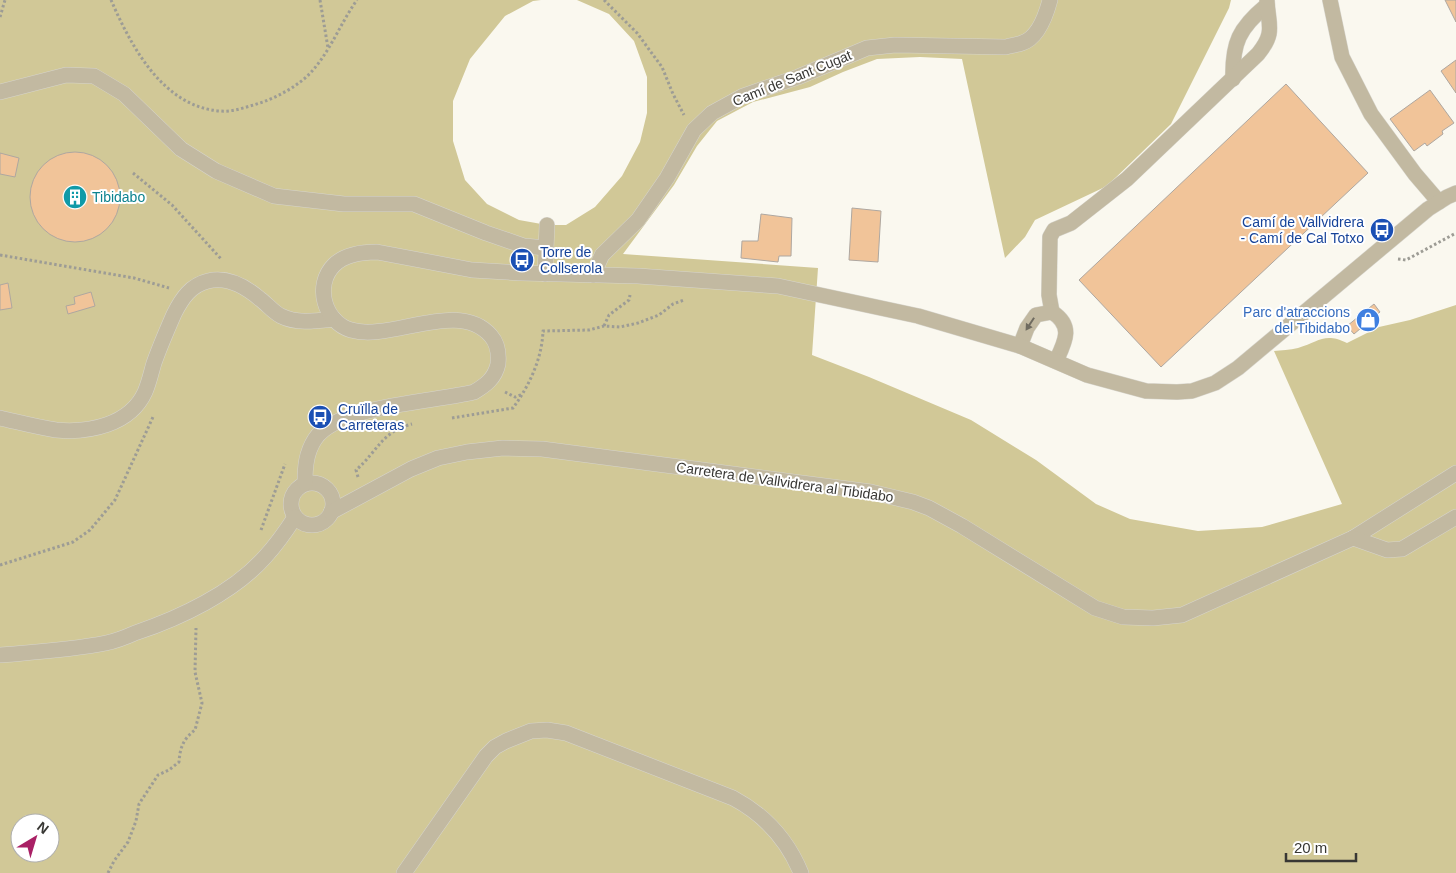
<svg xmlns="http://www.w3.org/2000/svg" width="1456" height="873" viewBox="0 0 1456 873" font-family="Arial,sans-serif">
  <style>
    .green { fill: #d1c897; fill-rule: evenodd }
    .building { fill: #f1c499; stroke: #aea7a0 }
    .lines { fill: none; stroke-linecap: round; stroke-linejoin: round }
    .minor-casing { stroke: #d7d5cd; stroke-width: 16 }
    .path { stroke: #9d9c95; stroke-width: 3; stroke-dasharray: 2.5 2.5; stroke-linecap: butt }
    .minor { stroke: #c2b9a1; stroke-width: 15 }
    .oneway { fill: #6f6b60 }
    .labels { text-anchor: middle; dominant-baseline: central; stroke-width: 4; stroke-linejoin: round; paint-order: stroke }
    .street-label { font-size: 14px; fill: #383734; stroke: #fff }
    .culture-label { font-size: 14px; fill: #0d838f; stroke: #fff; text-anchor: start }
    .transit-label { font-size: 14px; fill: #164399; stroke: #fff; text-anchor: start }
    .shop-label { font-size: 14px; fill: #366cbe; stroke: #fff; text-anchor: end }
  </style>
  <rect width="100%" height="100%" fill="#faf8ef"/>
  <path class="green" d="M 0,0 L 541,0 L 533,1 L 505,16 L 470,59 L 453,101 L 453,141 L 465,180 L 487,204 L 519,220 L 547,225 L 566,225 L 595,207 L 622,176 L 640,142 L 647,113 L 647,77 L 634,41 L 609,14 L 577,0 L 1231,0 L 1229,8 L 1171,124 L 1107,186 L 1035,220 L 1025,237 L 1005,258 L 962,59 L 920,57 L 877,59 L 843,72 L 810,87 L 753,102 L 717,121 L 697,146 L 674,185 L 623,254 L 818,268 L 812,355 L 869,377 L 971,420 L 1036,460 L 1096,504 L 1130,519 L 1198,531 L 1262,527 L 1342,504 L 1274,351 C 1281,350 1290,350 1298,348 C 1319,342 1324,332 1347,343 L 1379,327 L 1410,320 L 1456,305 L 1456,873 L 0,873 ZM 20,823 L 50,823 L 50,853 L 20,853 Z"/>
  <g class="building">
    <polygon points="1445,0 1456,0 1456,22"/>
    <polygon points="1456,60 1456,93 1441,71"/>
    <polygon points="1286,84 1368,173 1161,367 1079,280"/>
    <polygon points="1430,90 1454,123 1442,131 1443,134 1427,146 1425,143 1414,151 1390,119"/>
    <circle cx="75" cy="197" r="45"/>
    <polygon points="0,153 19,158 15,177 0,174"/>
    <polygon points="852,208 881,211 878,262 849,260"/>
    <polygon points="761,214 792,218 791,256 779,256 778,262 741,258 742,241 758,241"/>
    <polygon points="8,283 12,308 0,310 0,285"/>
    <polygon points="91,292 95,306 68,314 66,306 75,304 74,297"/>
    <polygon points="1374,304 1380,312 1354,334 1347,326"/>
  </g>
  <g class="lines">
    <g class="minor-casing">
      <g id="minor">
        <polyline points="1330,0 1342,57 1371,114 1415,174 1439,202"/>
        <path d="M 1233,79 C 1232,43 1239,28 1267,5"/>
        <polyline points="0,92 66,75 94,76 124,94 181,149 216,171 274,196 344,204 414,204 486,233 524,246 546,248"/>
        <polyline points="545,274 547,225"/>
        <path d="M 593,275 L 602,255 L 638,220 L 667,178 L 694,130 L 712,113 L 743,96 L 798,77 L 867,48 L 895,45 L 1006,47 C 1012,45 1017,45 1022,43 C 1038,38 1046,15 1050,0"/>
        <path d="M 1052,312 L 1049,295 L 1050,237 L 1054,230 L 1071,223 L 1127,179 L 1258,54 C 1276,32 1268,25 1267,0"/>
        <path d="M 1020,346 L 1027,328 L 1036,315 L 1052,312 C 1074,326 1065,342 1056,361"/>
        <path d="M 0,418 C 18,422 37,427 56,430 C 89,433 130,425 145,392 C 149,383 151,373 154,363 C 160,346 167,330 174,314 C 182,298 191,285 208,281 C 228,276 246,287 260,299 C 267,304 273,312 281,316 C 297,324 316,321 334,319"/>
        <circle cx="312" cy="504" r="21"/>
        <path d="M 305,483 C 305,467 306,453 315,439 C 338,405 435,402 474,392 C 486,385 495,378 498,364 C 499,354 498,344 491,336 C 459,298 391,342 351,330 C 324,322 314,285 334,265 C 345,254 361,252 377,252 L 472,270 L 521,273 L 638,276 L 778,286 L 918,316 L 1020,346 L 1087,375 L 1146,391 L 1177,392 L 1192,391 L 1215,383 L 1238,368 L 1428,209 L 1447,197 L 1456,193"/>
        <polyline points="331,512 411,469 438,458 467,452 503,448 542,449 871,492 913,502 929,508 962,526 1095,608 1123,617 1153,618 1182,615 1353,538 1456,473"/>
        <polyline points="1353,538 1387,550 1402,549 1456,517"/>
        <path d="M 0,655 C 36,652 71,650 106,643 C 116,641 126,637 135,633 C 180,618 233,593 265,557 C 276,545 286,531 295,517"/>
        <path d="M 404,873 L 486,756 L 495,747 L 506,741 L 531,731 L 547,730 L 566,733 L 733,798 C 765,815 787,839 801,873"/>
      </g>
    </g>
    <g class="path">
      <path d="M 111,0 C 131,46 163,107 220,111 C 230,112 240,109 250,106 C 269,101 288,92 304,79 C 328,58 339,25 357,0"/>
      <polyline points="320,0 328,48"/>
      <polyline points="604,0 637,33 662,67 673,94 684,115"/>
      <polyline points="0,17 5,0"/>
      <polyline points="133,173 172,205 222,260"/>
      <polyline points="0,255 134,278 169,288"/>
      <polyline points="1398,259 1406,260 1456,233"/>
      <polyline points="604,326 609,315 629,300 630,295"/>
      <polyline points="505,392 515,397 523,394"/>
      <path d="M 452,418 L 513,408 C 529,386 542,359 543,331 L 589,330 L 604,326 L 620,327 L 638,323 L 659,315 L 673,304 L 684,300"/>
      <path d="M 358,477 L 356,470 C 378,451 381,432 412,424"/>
      <polyline points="261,530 285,464"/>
      <polyline points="0,565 73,542 90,530 115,500 153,417"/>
      <path d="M 108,873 L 114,861 L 128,842 L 136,821 L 139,804 L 158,775 L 169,770 L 179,762 C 180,748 183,739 195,730 L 202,703 L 195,672 L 196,628"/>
    </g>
    <use href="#minor" class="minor"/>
  </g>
  <defs><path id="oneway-solid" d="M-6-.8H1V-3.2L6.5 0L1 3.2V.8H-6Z" transform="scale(1.25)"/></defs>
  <use class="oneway" href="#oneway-solid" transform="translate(1030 324) rotate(123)"/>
  <defs>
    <g id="building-disc" transform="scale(1.25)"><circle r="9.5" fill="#0f9aa8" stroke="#fff"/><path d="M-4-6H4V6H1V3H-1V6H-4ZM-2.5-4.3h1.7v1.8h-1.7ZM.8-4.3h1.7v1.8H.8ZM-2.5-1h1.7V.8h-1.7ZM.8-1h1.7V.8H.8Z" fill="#fff"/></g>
    <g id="bus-disc" transform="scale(1.25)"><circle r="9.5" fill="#1a4fb4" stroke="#fff"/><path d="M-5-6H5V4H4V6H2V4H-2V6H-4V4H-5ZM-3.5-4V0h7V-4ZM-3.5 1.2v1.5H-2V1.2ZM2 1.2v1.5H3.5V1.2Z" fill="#fff"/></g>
    <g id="shop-disc" transform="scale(1.25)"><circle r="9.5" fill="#3f7fe0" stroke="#fff"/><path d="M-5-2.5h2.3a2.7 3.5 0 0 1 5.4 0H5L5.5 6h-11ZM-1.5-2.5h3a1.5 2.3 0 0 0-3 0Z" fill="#fff"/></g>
  </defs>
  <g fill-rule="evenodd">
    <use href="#building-disc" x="75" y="197"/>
    <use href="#bus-disc" x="1382" y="230"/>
    <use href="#bus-disc" x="522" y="260"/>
    <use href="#shop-disc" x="1368" y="320"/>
    <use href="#bus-disc" x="320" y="417"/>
  </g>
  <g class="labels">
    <g class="street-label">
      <text transform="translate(792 78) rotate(-22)">Camí de Sant Cugat</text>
      <text transform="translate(785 482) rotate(8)">Carretera de Vallvidrera al Tibidabo</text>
    </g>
    <g class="culture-label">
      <text x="92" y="197">Tibidabo</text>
    </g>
    <g class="transit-label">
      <text x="1364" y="222" text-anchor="end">Camí de Vallvidrera<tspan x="1364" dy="16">- Camí de Cal Totxo</tspan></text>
      <text x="540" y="252">Torre de<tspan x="540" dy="16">Collserola</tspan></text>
      <text x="338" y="409">Cruïlla de<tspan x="338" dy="16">Carreteras</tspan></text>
    </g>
    <g class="shop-label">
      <text x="1350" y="312">Parc d'atraccions<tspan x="1350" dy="16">del Tibidabo</tspan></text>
    </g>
  </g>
  <g transform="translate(35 838) rotate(38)"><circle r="24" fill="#ffffff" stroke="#afafae"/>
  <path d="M0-4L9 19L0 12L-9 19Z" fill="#a92065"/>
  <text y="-8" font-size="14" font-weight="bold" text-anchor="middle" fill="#383734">N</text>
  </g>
  <path d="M1286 853v8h70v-8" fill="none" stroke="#383734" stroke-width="2.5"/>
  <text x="1294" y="853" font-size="15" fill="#383734" stroke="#ffffff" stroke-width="4" paint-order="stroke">20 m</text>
</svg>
